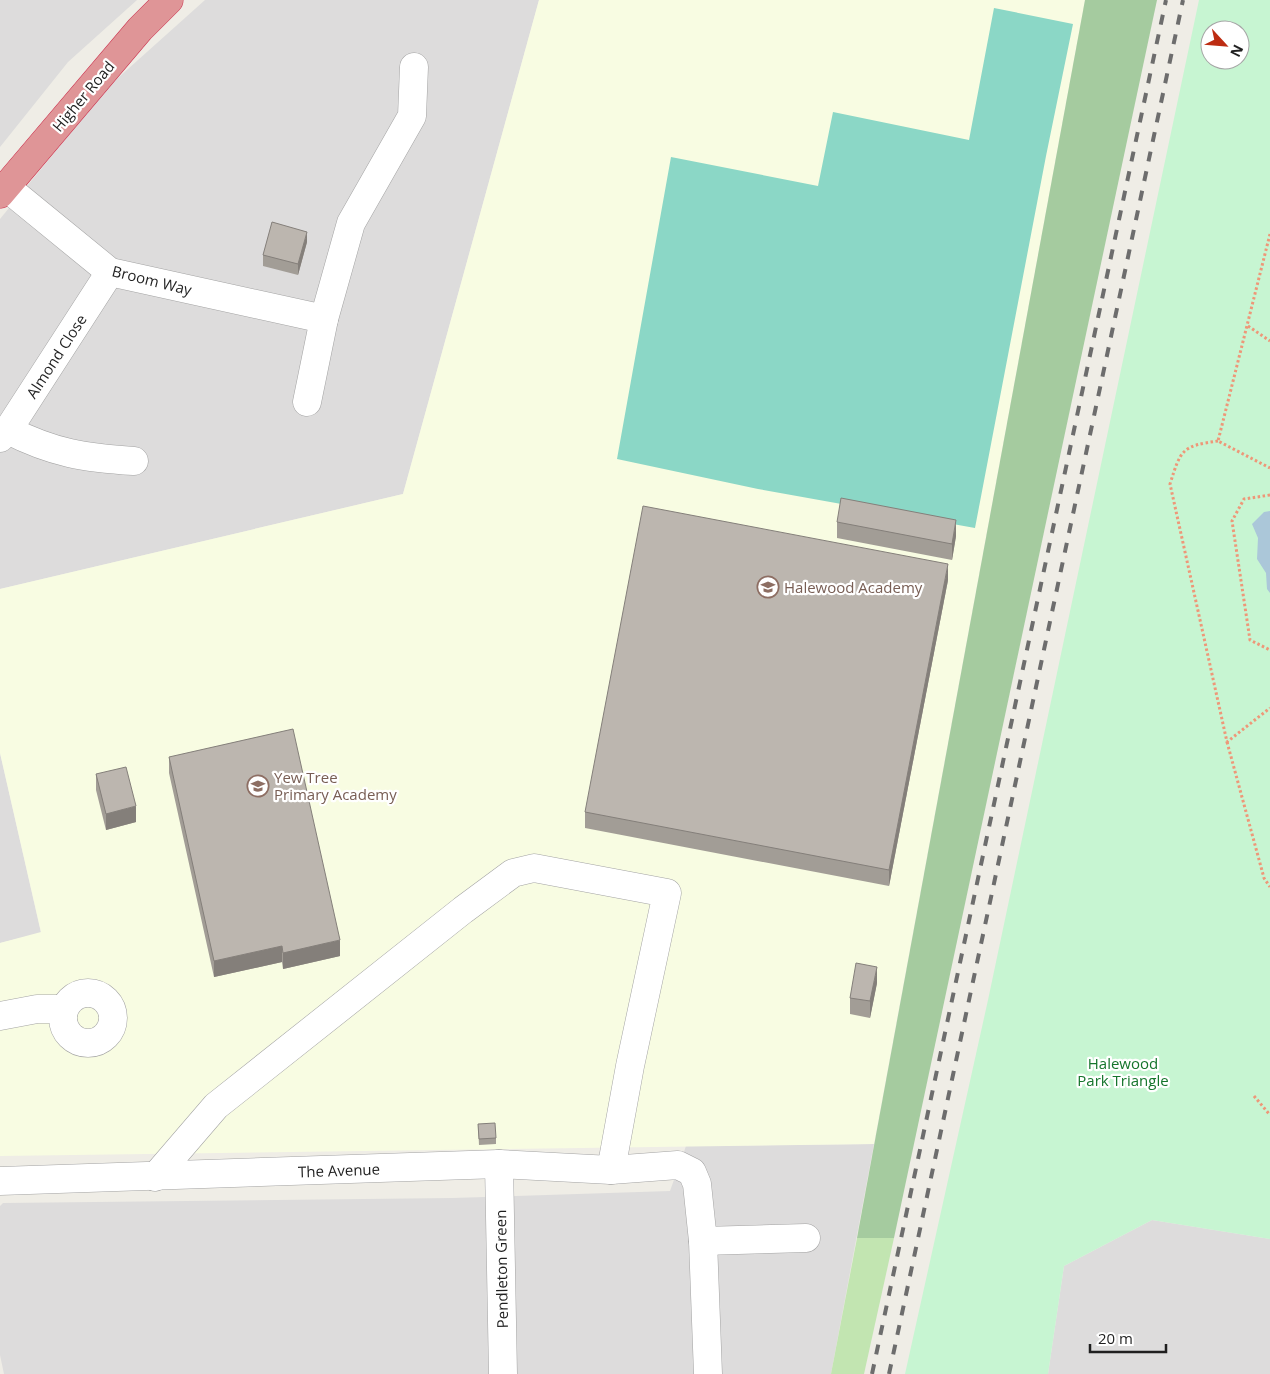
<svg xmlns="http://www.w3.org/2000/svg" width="1270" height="1374" viewBox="0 0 1270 1374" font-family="'Open Sans',sans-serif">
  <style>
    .residential { fill: #dddcdc }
    .education { fill: #f8fce2 }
    .grass { fill: #c2e5b1 }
    .forest { fill: #a5cb9f }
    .park { fill: #c7f5d2; fill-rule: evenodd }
    .pitch { fill: #8bd7c6 }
    .water { fill: #abc7d9 }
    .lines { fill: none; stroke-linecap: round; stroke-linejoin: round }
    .minor-casing { stroke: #a3a3a3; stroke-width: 29 }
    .highway-casing { stroke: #cc3551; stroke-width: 29 }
    .path { stroke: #ee9778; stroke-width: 3; stroke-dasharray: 2.5 2.5; stroke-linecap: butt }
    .minor { stroke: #fff; stroke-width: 28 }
    .highway { stroke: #df9597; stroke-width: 28 }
    .rail { stroke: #6d6d6d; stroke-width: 4; stroke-dasharray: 10 10; stroke-linecap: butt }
    .wall { fill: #a29d96 }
    .shaded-wall { fill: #847f7a }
    .building { fill: #bcb6af; stroke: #847f7a }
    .labels { text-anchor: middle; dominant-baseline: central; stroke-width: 4.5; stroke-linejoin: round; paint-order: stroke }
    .street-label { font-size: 15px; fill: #1f1f1f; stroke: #fff }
    .education-label { font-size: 15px; fill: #785e54; stroke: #fff; text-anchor: start }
    .park-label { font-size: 15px; fill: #15752c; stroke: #fff }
  </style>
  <rect width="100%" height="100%" fill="#efede6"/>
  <g class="residential">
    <polygon points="0,0 137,0 68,62 0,147"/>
    <polygon points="205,0 539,0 403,494 0,589 0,219 109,86"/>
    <polygon points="0,753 41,933 0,943"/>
    <polygon points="874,1144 831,1374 4,1374 0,1355 0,1206 3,1203 452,1198 670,1191 686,1146"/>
    <polygon points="1152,1220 1270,1239 1270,1374 1048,1374 1064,1266"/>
  </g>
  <polygon class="education" points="539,0 1085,0 874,1144 0,1156 0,943 41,932 0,753 0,589 403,494"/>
  <polygon class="grass" points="857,1238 894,1238 864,1374 831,1374"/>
  <polygon class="forest" points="1085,0 1157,0 894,1238 857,1238"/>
  <path class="park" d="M 1199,0 L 1270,0 L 1270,1239 L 1152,1220 L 1064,1266 L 1048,1374 L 905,1374 L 988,1000 ZM 1210,30 L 1240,30 L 1240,60 L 1210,60 Z"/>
  <polygon class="pitch" points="994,8 1073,24 1046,156 975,528 758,489 617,459 671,157 818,186 833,112 969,140"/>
  <polygon class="water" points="1270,511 1270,593 1267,589 1266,573 1257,559 1258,538 1252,524 1264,512"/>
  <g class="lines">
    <g class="minor-casing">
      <g id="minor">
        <polyline points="6,187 110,272 324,319"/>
        <polyline points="307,402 324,319 351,223 412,116 414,67"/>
        <path d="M 8,430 C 53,453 85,458 134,461"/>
        <polyline points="0,438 8,430 110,272"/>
        <circle cx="88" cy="1018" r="25"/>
        <polyline points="0,1016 37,1009 64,1009"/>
        <polyline points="499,1164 503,1374"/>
        <polyline points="155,1177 216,1106 463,910 513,873 534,868 667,893 630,1066 611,1170"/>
        <polyline points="0,1181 499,1164 611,1170 678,1165 692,1172 697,1184 703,1241 708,1374"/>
        <polyline points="703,1241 806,1238"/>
      </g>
    </g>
    <g class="highway-casing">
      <polyline id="highway" points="0,194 140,29 169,0"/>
    </g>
    <g class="path">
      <polyline points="1270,234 1218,441 1270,468"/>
      <polyline points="1248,326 1270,341"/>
      <path d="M 1218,441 C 1182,446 1181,449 1170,484 L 1227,742 L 1270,708"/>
      <polyline points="1270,495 1244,499 1232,521 1250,640 1270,650"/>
      <polyline points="1227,742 1264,878 1270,887"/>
      <polyline points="1254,1096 1270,1115"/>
    </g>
    <use href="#minor" class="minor"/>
    <use href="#highway" class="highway"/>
    <g class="rail">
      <polyline points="872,1374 1166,0"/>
      <polyline points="889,1374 1183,0"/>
    </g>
  </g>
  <g class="wall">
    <polygon points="307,242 298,275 263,266 263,255"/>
    <polygon points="837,522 956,536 952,560 837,538"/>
    <polygon points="948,580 889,886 585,828 585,812"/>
    <polygon points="169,757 340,956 283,969 282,962 214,977 169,773"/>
    <polygon points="96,774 136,822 106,830 96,790"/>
    <polygon points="877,983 870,1018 850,1014 850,998"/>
    <polygon points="478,1124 496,1138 496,1144 479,1145"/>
  </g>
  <g class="shaded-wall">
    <polygon points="307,232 307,242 298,275 298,264"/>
    <polygon points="956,520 956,536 952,560 952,544"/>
    <polygon points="948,564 948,580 889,886 889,870"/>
    <polygon points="136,806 136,822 106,830 106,814"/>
    <polygon points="340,940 340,956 283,969 283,953"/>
    <polygon points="282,946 282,962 214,977 214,961"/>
    <polygon points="877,967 877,983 870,1018 870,1001"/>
  </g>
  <g class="building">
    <polygon points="272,222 307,232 298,264 263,255"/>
    <polygon points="841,498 956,520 952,544 837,522"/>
    <polygon points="643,506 948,564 889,870 585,812"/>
    <polygon points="293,729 340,940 283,953 282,946 214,961 169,757"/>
    <polygon points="126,767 136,806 106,814 96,774"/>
    <polygon points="856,963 877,967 870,1001 850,998"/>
    <polygon points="495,1123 496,1138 479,1139 478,1124"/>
  </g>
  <defs>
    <g id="school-ring" transform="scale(1.125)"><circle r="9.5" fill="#fff" stroke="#8d6e63" stroke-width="1.5"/><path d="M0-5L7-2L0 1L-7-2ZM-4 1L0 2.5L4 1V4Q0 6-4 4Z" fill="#8d6e63"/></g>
  </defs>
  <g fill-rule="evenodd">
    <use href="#school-ring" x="768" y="587"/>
    <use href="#school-ring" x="258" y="786"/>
  </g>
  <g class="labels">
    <g class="street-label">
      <text transform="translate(83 96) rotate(-50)">Higher Road</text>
      <text transform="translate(152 280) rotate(14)">Broom Way</text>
      <text transform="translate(56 356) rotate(-57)">Almond Close</text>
      <text transform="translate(339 1170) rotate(-2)">The Avenue</text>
      <text transform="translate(501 1269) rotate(-91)">Pendleton Green</text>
    </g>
    <g class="education-label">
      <text x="784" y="587">Halewood Academy</text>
      <text x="274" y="777">Yew Tree<tspan x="274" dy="17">Primary Academy</tspan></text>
    </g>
    <g class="park-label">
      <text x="1123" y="1063">Halewood<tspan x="1123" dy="17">Park Triangle</tspan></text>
    </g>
  </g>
  <g transform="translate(1225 45) rotate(116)"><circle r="24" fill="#ffffff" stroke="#a5a5a5"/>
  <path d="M0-4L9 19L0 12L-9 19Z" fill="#bd2c12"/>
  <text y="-8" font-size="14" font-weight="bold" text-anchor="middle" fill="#1f1f1f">N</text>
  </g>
  <path d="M1090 1344v8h76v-8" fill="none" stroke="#1f1f1f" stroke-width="2.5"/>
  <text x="1098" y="1344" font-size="15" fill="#1f1f1f" stroke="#ffffff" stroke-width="4" paint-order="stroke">20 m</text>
</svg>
